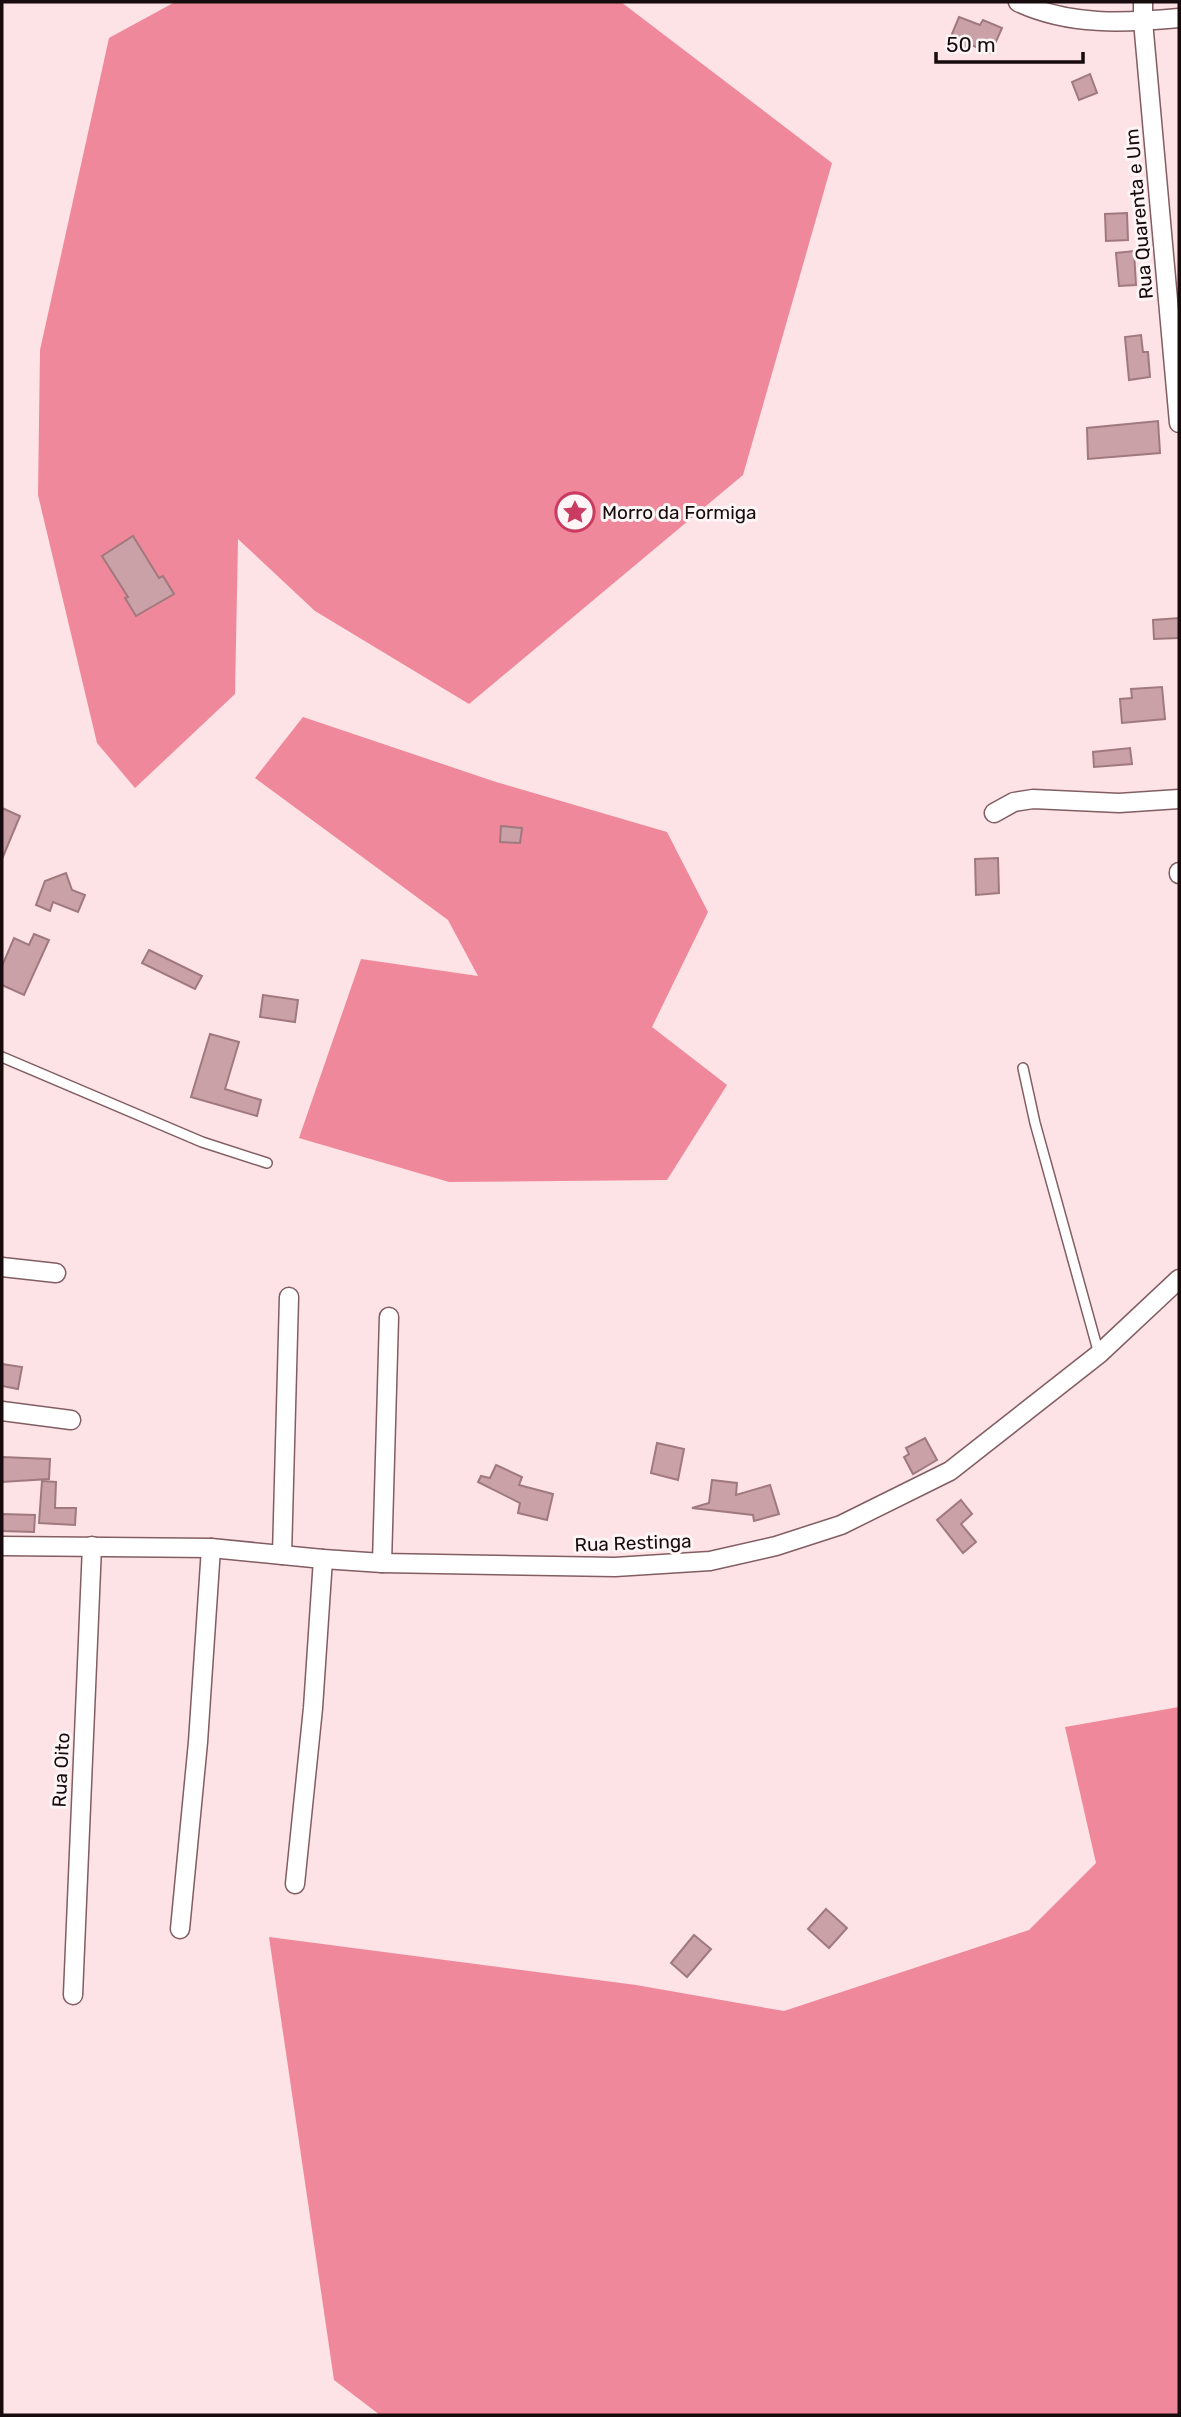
<svg xmlns="http://www.w3.org/2000/svg" width="1181" height="2417" viewBox="0 0 1181 2417" font-family="Rubik,sans-serif">
  <style>
    .forest { fill: #ef889a }
    .building { fill: #caa1a6; stroke: #a0797f; stroke-width: 2 }
    .lines { fill: none; stroke-linecap: round; stroke-linejoin: round }
    .service-casing { stroke: #825d62; stroke-width: 12 }
    .minor-casing { stroke: #825d62; stroke-width: 21 }
    .service { stroke: #fff; stroke-width: 9 }
    .minor { stroke: #fff; stroke-width: 18 }
    .labels { text-anchor: middle; dominant-baseline: central; stroke-width: 6; stroke-linejoin: round; paint-order: stroke }
    .street-label { font-size: 19px; fill: #180b0d; stroke: #fef5f6 }
    .poi-label { font-size: 19px; fill: #180b0d; stroke: #fef5f6; text-anchor: start }
  </style>
  <rect width="100%" height="100%" fill="#fde2e6"/>
  <g class="forest">
    <polygon points="175,2 621,2 832,163 743,475 469,704 315,611 238,539 235,694 135,788 97,743 38,495 40,350 109,38"/>
    <polygon points="303,717 496,782 667,832 708,912 652,1027 727,1085 667,1180 449,1182 299,1138 361,959 478,976 448,920 255,778"/>
    <polygon points="1179,1707 1179,2415 380,2415 334,2380 269,1937 636,1985 784,2011 1029,1930 1096,1863 1065,1727"/>
  </g>
  <g class="building">
    <polygon points="959,17 980,25 983,20 1002,28 991,53 969,44 966,53 947,46"/>
    <polygon points="1090,74 1097,93 1079,100 1072,82"/>
    <polygon points="1127,213 1128,240 1106,241 1105,214"/>
    <polygon points="1134,251 1136,285 1119,286 1116,253"/>
    <polygon points="1141,335 1143,352 1148,352 1150,377 1129,380 1125,337"/>
    <polygon points="1158,421 1160,453 1088,459 1087,428"/>
    <polygon points="133,536 159,578 163,576 174,594 136,616 125,598 128,597 102,556"/>
    <polygon points="1179,618 1179,638 1154,639 1153,620"/>
    <polygon points="1162,687 1165,719 1122,723 1120,699 1132,698 1131,689"/>
    <polygon points="1130,748 1132,764 1094,767 1093,752"/>
    <polygon points="2,808 20,816 2,859"/>
    <polygon points="501,826 522,828 520,843 500,842"/>
    <polygon points="998,858 999,893 976,895 975,859"/>
    <polygon points="66,873 72,890 85,895 78,912 53,902 50,911 36,905 45,881"/>
    <polygon points="34,934 49,940 24,995 2,985 2,966 14,938 29,945"/>
    <polygon points="149,950 202,976 195,989 142,963"/>
    <polygon points="263,995 298,1000 295,1022 260,1017"/>
    <polygon points="210,1034 239,1042 225,1089 261,1100 257,1116 191,1097"/>
    <polygon points="2,1364 22,1367 18,1389 2,1386"/>
    <polygon points="925,1438 937,1460 913,1474 904,1457 909,1454 906,1448"/>
    <polygon points="657,1443 684,1449 678,1480 651,1473"/>
    <polygon points="2,1457 50,1459 49,1479 2,1482"/>
    <polygon points="496,1465 522,1477 519,1485 553,1494 547,1520 518,1513 520,1503 478,1482 481,1476 490,1478"/>
    <polygon points="712,1480 737,1483 736,1495 770,1485 779,1514 754,1521 753,1515 692,1508 709,1503"/>
    <polygon points="42,1481 56,1482 55,1508 76,1508 75,1525 39,1523"/>
    <polygon points="961,1500 972,1514 961,1524 976,1542 963,1553 937,1520"/>
    <polygon points="2,1514 35,1515 34,1532 2,1531"/>
    <polygon points="826,1909 847,1928 829,1948 808,1929"/>
    <polygon points="694,1935 711,1949 687,1977 671,1963"/>
  </g>
  <g class="lines">
    <g class="service-casing">
      <g id="service">
        <polyline points="2,1057 202,1142 267,1163"/>
        <polyline points="1023,1068 1035,1123 1099,1354"/>
      </g>
    </g>
    <g class="minor-casing">
      <g id="minor">
        <path d="M 1018,2 C 1069,26 1125,23 1179,18"/>
        <polyline points="1143,2 1143,21 1179,423"/>
        <polyline points="994,813 1014,802 1033,799 1119,803 1179,799"/>
        <polyline points="1179,874 1179,872"/>
        <polyline points="2,1267 56,1273"/>
        <polyline points="2,1411 71,1420"/>
        <polyline points="2,1546 211,1548 323,1559 382,1563 615,1567 710,1561 776,1546 841,1525 950,1471 1099,1354 1179,1279"/>
        <polyline points="282,1555 289,1297"/>
        <polyline points="382,1563 389,1317"/>
        <polyline points="295,1884 313,1708 323,1559"/>
        <polyline points="180,1929 198,1742 211,1548"/>
        <polyline points="73,1995 92,1546"/>
      </g>
    </g>
    <use href="#service" class="service"/>
    <use href="#minor" class="minor"/>
  </g>
  <defs>
    <g id="sight-ring" transform="scale(2.0125)"><circle r="9.5" fill="#fef5f6" stroke="#ca3b61" stroke-width="1.5"/><path d="M0-6L1.8-2.2L6-1.7L2.9 1.2L3.7 5.4L0 3.3L-3.7 5.4L-2.9 1.2L-6-1.7L-1.8-2.2Z" fill="#ca3b61"/></g>
  </defs>
  <g fill-rule="evenodd">
    <use href="#sight-ring" x="575" y="512"/>
  </g>
  <g class="labels">
    <g class="street-label">
      <text transform="translate(1139 214) rotate(-95)">Rua Quarenta e Um</text>
      <text transform="translate(633 1543) rotate(-2)">Rua Restinga</text>
      <text transform="translate(61 1770) rotate(-87)">Rua Oito</text>
    </g>
    <g class="poi-label">
      <text x="602" y="512">Morro da Formiga</text>
    </g>
  </g>
  <rect width="1181" height="2417" fill="none" stroke="#180b0d" stroke-width="7"/>
  <path d="M936 52v10h147v-10" fill="none" stroke="#180b0d" stroke-width="3.5"/>
  <text x="946" y="52" font-size="21" fill="#180b0d" stroke="#fef5f6" stroke-width="5" paint-order="stroke">50 m</text>
</svg>
